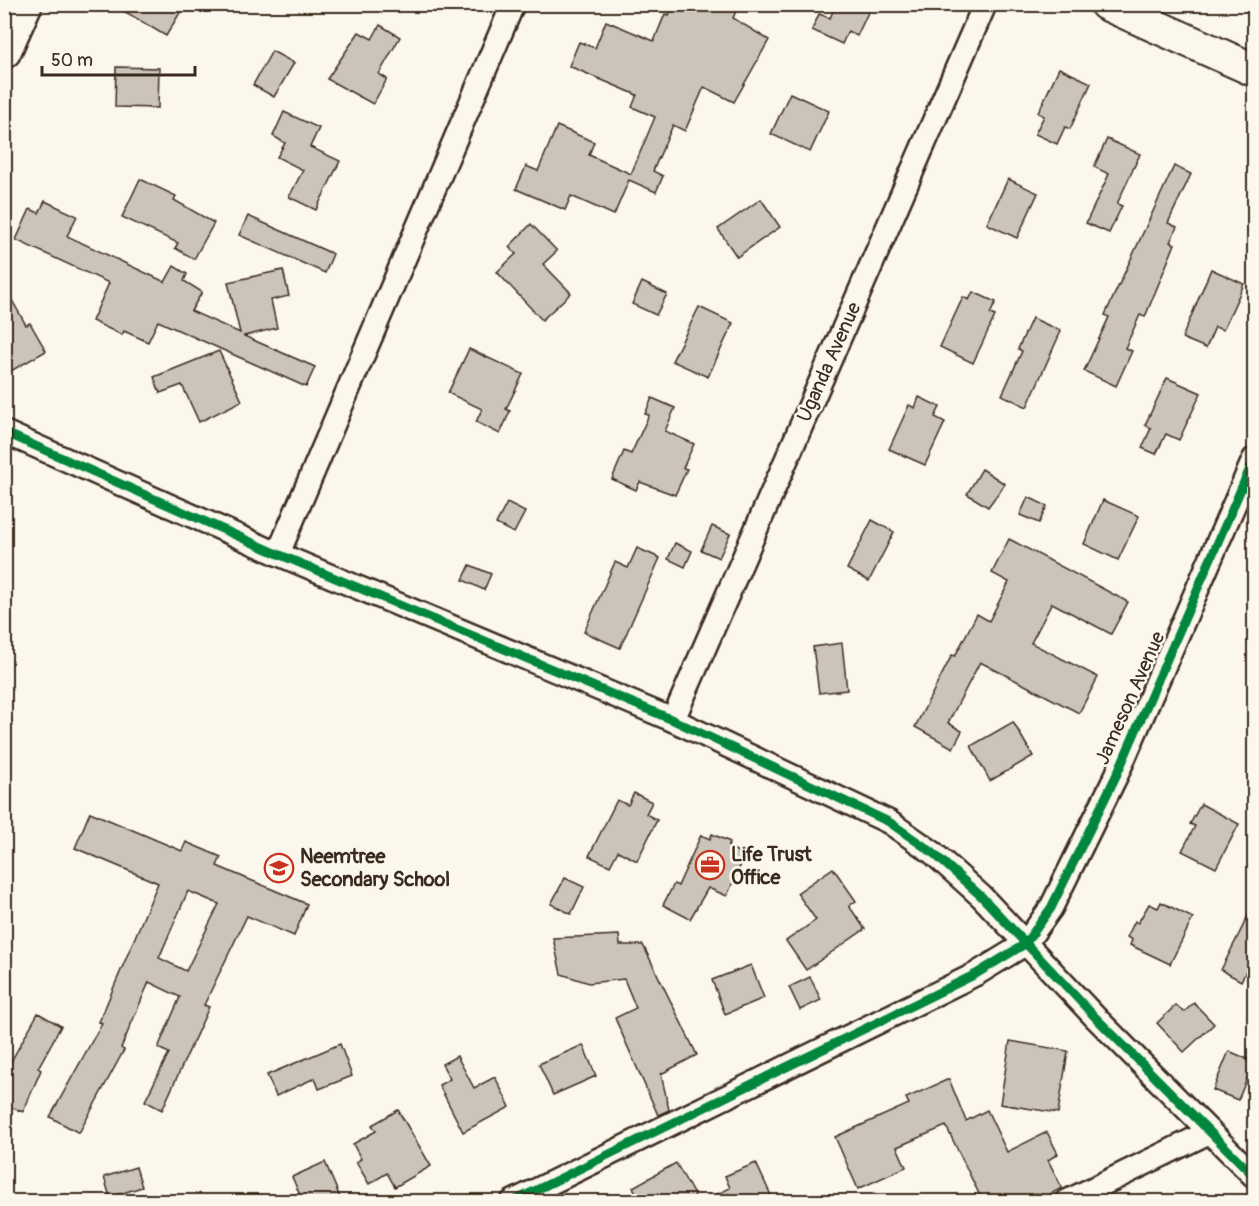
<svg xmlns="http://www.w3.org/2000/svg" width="1259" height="1206" viewBox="0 0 1259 1206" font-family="Pangolin,sans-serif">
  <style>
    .building { fill: #ccc4b9; stroke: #3b2a1e; stroke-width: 1.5; fill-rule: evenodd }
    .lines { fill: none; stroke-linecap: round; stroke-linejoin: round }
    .street-casing { stroke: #3b2a1e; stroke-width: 27 }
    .secondary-casing { stroke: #3b2a1e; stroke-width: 36 }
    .highway-casing { stroke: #3b2a1e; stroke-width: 38 }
    .street { stroke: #fbf7ec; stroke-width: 22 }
    .secondary { stroke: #fbf7ec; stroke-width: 32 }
    .highway { stroke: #fbf7ec; stroke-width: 33 }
    .cycleway-casing { stroke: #fbf7ec; stroke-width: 13 }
    .cycleway { stroke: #00873e; stroke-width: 9 }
    .labels { text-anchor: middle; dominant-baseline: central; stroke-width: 5; stroke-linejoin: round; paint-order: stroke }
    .street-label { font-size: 20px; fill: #3b2a1e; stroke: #fbf7ec }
    .poi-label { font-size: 20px; font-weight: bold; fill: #3b2a1e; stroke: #fbf7ec; text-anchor: start }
  </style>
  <rect width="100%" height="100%" fill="#fbf7ec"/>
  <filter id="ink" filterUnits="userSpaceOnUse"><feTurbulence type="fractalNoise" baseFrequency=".0167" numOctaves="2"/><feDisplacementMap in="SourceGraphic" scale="12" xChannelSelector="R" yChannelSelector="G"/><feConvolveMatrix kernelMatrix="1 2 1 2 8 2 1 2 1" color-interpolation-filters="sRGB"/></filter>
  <g filter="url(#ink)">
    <g class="building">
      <polygon points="112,4 170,4 181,11 166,36"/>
      <polygon points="673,4 739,4 733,18 769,40 734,102 704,87 685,131 673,125 653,171 663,176 656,192 629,180 614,215 571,196 565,210 516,189 526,166 538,171 557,126 594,142 589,155 631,174 655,117 632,107 637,95 569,66 579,42 595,48 606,21 654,41 665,14 669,15"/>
      <polygon points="836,4 872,4 857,36 848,31 842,44 812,30 819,14 830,18"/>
      <polygon points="380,25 400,37 379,74 387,79 373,104 327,79 359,32 372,39"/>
      <polygon points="272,51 294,63 274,97 253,85"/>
      <polygon points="116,67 159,68 158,108 115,107"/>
      <polygon points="1059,68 1091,83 1070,129 1065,127 1057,144 1035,134 1044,116 1038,113"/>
      <polygon points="790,93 829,111 810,152 771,134"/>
      <polygon points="284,112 319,128 310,147 340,161 316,210 289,197 303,170 277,157 285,143 273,136"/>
      <polygon points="1107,139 1140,154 1117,204 1122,206 1109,233 1086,223 1109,174 1094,167"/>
      <polygon points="1174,166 1191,174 1168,223 1177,227 1170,242 1175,244 1145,317 1140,315 1125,348 1132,351 1116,386 1084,371 1109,317 1105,315"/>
      <polygon points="140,179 176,196 174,200 214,223 194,259 175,248 178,243 122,217"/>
      <polygon points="1008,179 1038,193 1017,238 987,224"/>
      <polygon points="761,199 780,227 737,257 718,229"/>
      <polygon points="45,201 77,216 67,236 165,282 174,266 187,274 184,281 202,292 191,311 240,333 228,282 283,270 289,296 271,300 277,328 244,336 315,367 306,387 158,321 148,342 124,331 122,335 92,321 109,283 16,240 30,209 39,213"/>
      <polygon points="248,216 333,254 325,273 239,235"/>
      <polygon points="531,224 557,251 543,264 571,293 542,320 497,272 516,254 509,247"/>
      <polygon points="1211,269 1244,284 1223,330 1215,327 1206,348 1182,338"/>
      <polygon points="642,282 667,294 656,315 632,304"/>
      <polygon points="4,286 26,325 30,323 46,351 4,375"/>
      <polygon points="973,292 996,302 990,314 995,316 973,363 940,347 963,297 969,300"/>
      <polygon points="699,307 733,323 708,377 672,361"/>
      <polygon points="1032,318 1061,331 1027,407 1002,395 1022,351 1018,349"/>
      <polygon points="469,349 523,374 506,409 510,411 500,434 476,422 482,409 448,393"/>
      <polygon points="219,351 242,401 199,422 182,385 160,393 154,377"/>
      <polygon points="1167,378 1201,393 1179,440 1166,434 1156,454 1142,448 1151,428 1145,425"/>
      <polygon points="919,397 940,407 935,417 945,422 925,465 889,449 909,405 915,408"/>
      <polygon points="652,398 675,408 665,431 694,444 683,468 687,469 675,495 640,482 636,490 612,479 624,451 631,454 649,415 645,414"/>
      <polygon points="982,469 1005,484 988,507 967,494"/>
      <polygon points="1028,497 1047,506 1039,523 1020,515"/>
      <polygon points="1103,500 1139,516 1118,560 1084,544"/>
      <polygon points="507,503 525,512 514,533 496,524"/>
      <polygon points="872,520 894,532 869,581 847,569"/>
      <polygon points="712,526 730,534 719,558 701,550"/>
      <polygon points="1009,539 1128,602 1111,634 1052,603 1031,643 1098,677 1079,713 980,662 948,723 962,731 953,748 915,727 952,655 955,656 977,614 989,621 1009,582 992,573"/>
      <polygon points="675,543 692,551 685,567 668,559"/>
      <polygon points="637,548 660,558 620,648 584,632 615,562 628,568"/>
      <polygon points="470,565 491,574 484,590 463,580"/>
      <polygon points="842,643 847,690 819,693 813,647"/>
      <polygon points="1013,722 1033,756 990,781 971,746"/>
      <polygon points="634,793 652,802 646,814 657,820 637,861 618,851 610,866 589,856 617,800 628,805"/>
      <polygon points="1201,804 1239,824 1216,868 1182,851 1195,826 1190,824"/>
      <path d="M 90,812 L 182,851 L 186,842 L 221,857 L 217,866 L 307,904 L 294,936 L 247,916 L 204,1005 L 209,1007 L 162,1110 L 145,1101 L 169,1053 L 158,1048 L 180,997 L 149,982 L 121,1048 L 124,1050 L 79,1133 L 50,1117 L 102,1023 L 99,1022 L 158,883 L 75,848 ZM 188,891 L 219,904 L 186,971 L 159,958 Z"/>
      <polygon points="712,834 730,842 728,847 745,855 727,896 708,888 690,919 663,905 674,884 678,886 701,835 710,839"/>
      <polygon points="833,868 856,901 849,906 865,929 806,970 786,941 816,920 797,893"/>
      <polygon points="565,878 584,887 571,914 551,904"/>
      <polygon points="1161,902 1193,918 1170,964 1130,945 1132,940 1127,937 1135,921 1138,923 1149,904 1158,908"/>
      <polygon points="1254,904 1254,956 1241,981 1221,970"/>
      <polygon points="619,935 620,945 643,945 697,1055 661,1074 669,1110 658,1115 615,1018 636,1008 624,979 589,983 561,974 553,938"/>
      <polygon points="751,965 764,998 725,1014 712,980"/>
      <polygon points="810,977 821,1000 800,1010 789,987"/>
      <polygon points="1194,1003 1214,1024 1184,1052 1157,1023 1176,1005 1184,1012"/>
      <polygon points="38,1013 61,1026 38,1068 41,1070 23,1112 4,1104 4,1074"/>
      <polygon points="1010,1041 1068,1051 1058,1113 1000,1104"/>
      <polygon points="340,1044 352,1076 319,1089 315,1078 276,1096 267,1075"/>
      <polygon points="583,1045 596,1076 553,1095 539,1064"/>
      <polygon points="1229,1051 1254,1062 1238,1100 1213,1090"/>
      <polygon points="457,1056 474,1088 495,1077 510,1107 463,1132 439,1085 450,1079 442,1064"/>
      <polygon points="949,1079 966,1121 987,1110 1007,1152 1047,1132 1058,1154 1048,1160 1062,1188 1035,1202 983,1202 946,1126 897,1147 906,1167 858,1189 835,1137 909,1104 906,1098"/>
      <polygon points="398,1110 431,1166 395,1187 387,1173 369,1184 356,1162 361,1159 353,1144 376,1131 372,1125"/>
      <polygon points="325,1162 342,1202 303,1202 292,1177"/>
      <polygon points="676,1163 698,1202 641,1202 633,1187"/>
      <polygon points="756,1163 774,1202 701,1202 730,1188 725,1176"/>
      <polygon points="136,1167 142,1187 110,1197 104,1177"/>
    </g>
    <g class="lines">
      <g class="street-casing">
        <g id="street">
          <polyline points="4,432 278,554 673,720 889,822 932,852 982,897 1095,1017 1254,1176"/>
          <polyline points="278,554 513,4"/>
          <polyline points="673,720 985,4"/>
          <polyline points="512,1202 976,974 1025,944 1051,908 1117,774 1254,459"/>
          <polyline points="1066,1202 1209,1132"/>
        </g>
      </g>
      <g class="secondary-casing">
        <polyline id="secondary" points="1106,4 1254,70"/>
      </g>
      <g class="highway-casing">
        <polyline id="highway" points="4,51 25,4"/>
      </g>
      <use href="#street" class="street"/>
      <use href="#secondary" class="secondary"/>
      <use href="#highway" class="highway"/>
      <g class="cycleway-casing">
        <g id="cycleway">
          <polyline points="4,432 278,554 673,720 889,822 932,852 982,897 1095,1017 1254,1176"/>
          <polyline points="512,1202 976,974 1025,944 1051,908 1117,774 1254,459"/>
        </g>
      </g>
      <use href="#cycleway" class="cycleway"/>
    </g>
  </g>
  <defs>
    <g id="office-ring" transform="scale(1.5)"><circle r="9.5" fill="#fbf7ec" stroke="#c8321e" stroke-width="1.5"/><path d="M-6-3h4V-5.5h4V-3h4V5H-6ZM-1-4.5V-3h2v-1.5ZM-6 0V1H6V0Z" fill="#c8321e"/></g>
    <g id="school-ring" transform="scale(1.5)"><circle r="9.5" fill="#fbf7ec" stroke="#c8321e" stroke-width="1.5"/><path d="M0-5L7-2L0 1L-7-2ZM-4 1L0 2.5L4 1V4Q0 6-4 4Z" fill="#c8321e"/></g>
  </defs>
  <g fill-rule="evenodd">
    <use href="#office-ring" x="710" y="865"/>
    <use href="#school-ring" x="279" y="868"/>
  </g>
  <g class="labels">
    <g class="street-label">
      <text transform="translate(829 362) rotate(-66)">Uganda Avenue</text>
      <text transform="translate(1130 698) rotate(-66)">Jameson Avenue</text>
    </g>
    <g class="poi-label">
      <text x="731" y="854">Life Trust<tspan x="731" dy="23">Office</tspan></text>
      <text x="300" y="856">Neemtree<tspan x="300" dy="23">Secondary School</tspan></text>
    </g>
  </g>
  <rect width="1259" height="1206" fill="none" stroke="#fbf7ec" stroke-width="24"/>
  <rect x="12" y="12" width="1235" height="1182" fill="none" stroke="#3b2a1e" stroke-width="2" filter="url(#ink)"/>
  <path d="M42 66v9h153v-9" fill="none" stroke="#3b2a1e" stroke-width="3"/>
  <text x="51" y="66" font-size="18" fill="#3b2a1e" stroke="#fbf7ec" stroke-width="4.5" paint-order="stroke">50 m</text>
</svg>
